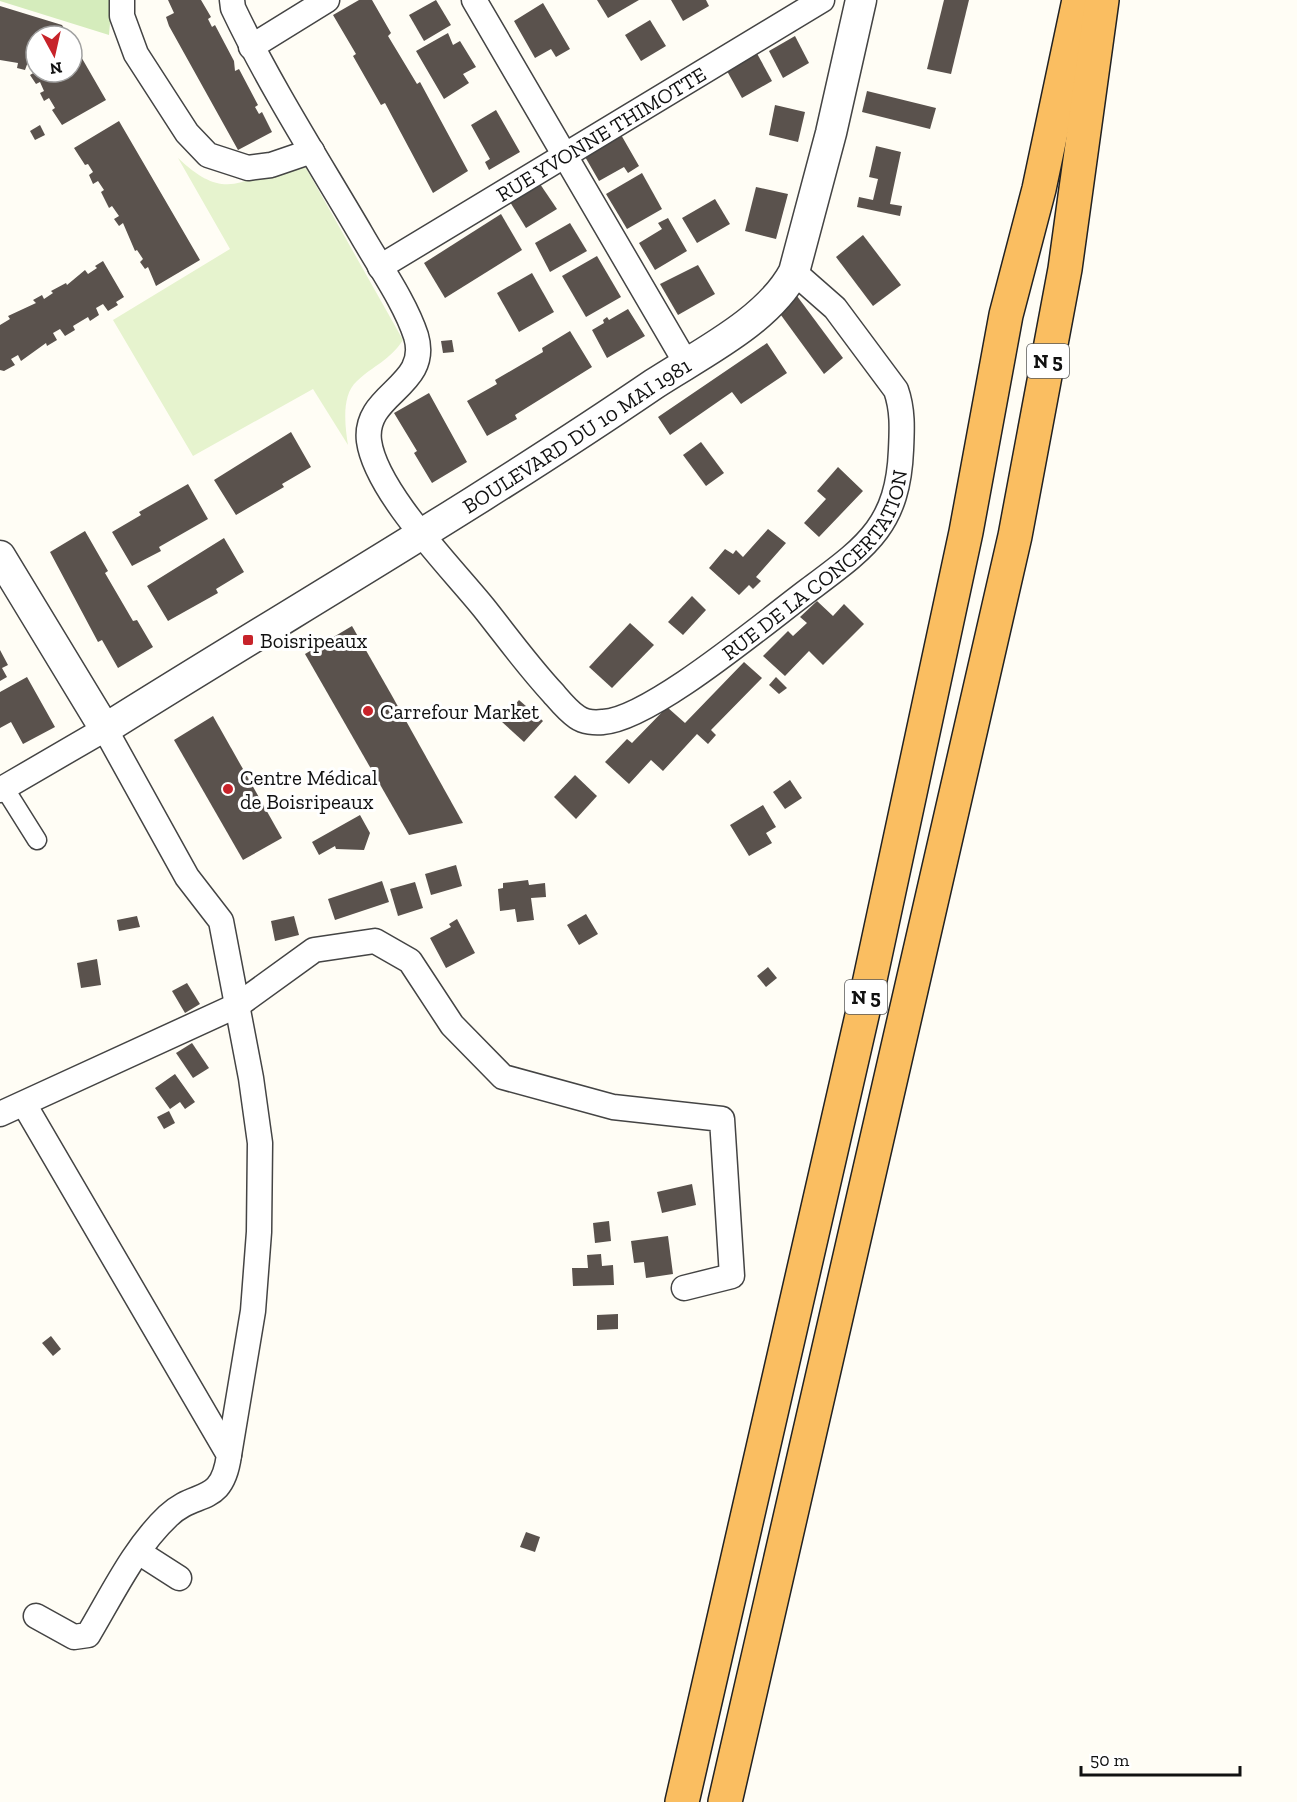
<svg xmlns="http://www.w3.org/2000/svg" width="1297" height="1802" viewBox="0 0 1297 1802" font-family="'Zilla Slab',serif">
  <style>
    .green { fill: #d5ecbc }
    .pitch { fill: #e6f3ce }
    .building { fill: #5a524d }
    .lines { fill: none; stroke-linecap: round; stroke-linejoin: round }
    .pedestrian-casing { stroke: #444; stroke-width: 21 }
    .minor-casing { stroke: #444; stroke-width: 27 }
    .tertiary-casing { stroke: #444; stroke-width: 33 }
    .trunk-casing { stroke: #222; stroke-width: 36 }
    .pedestrian { stroke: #fff; stroke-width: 18 }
    .minor { stroke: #fff; stroke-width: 24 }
    .tertiary { stroke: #fff; stroke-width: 30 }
    .trunk { stroke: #fabe61; stroke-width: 33 }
    .poi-dot { fill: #c7232a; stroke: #fff; stroke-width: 2 }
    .labels { text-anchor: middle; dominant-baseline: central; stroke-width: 6; stroke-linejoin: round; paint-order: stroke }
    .shield { fill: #fff; stroke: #585858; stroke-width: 1.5 }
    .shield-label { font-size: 20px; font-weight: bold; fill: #111 }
    .street-label { font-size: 21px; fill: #111; stroke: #fff }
    .poi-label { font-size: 21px; fill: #111; stroke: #fff; text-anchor: start }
  </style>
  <rect width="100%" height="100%" fill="#fffdf5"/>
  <polygon class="green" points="0,0 112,0 109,35 0,1"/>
  <path class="pitch" d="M 178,158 C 219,197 239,188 284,161 L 306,168 L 403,340 C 389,361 374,365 357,381 C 341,395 345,426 348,445 L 313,389 L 193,456 L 113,320 L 230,249 Z"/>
  <g class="building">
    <polygon points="168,0 201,0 211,17 208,19 212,27 215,25 234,61 235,71 239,69 258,105 255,107 259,114 262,112 272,132 238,150 169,26 166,17 174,13"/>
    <polygon points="359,0 372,0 391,33 388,36 417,84 420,82 468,171 433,193 385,103 381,105 353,56 356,54 333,15"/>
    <polygon points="436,0 451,25 424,41 409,15"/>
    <polygon points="597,0 639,0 608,18"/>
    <polygon points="671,0 706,0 709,6 683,21"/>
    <polygon points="944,0 969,0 951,74 927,69"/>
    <polygon points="543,3 570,49 556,57 551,49 535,58 514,21"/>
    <polygon points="0,6 62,25 69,36 36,36 36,62 29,59 25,70 17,68 18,63 0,60"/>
    <polygon points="650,20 666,46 641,61 625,35"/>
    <polygon points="448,33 453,45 460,41 476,67 463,74 469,83 444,99 416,51"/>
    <polygon points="795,36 809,63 783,78 769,51"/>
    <polygon points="72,41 106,100 62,125 52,110 55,108 49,98 44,101 40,93 44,91 40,82 36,84 30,75 35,72 72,72"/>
    <polygon points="754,48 772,81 742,98 727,71"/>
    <polygon points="867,91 936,108 930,129 862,112"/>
    <polygon points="775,105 805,112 798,142 769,135"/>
    <polygon points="496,110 520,152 489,170 485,162 490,159 471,125"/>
    <polygon points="119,121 200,260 156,286 148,267 145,269 140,262 143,259 137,250 135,251 123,223 119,226 114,219 119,216 112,206 109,208 101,192 104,190 98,181 93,184 89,175 93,172 88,164 85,165 74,148"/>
    <polygon points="40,125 45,135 35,140 30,131"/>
    <polygon points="620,133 639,166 628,173 624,167 599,181 584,155"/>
    <polygon points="876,146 901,152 890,204 902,206 900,216 857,207 859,197 873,200 878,179 869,177"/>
    <polygon points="642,173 662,209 627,229 606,194"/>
    <polygon points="540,184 557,209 526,228 510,202"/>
    <polygon points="756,187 788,194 776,239 745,231"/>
    <polygon points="715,199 730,224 697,243 682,218"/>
    <polygon points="501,214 522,250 445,298 424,263"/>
    <polygon points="668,218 687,251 655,270 639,243 662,229 658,223"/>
    <polygon points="570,223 587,251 550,272 535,243"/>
    <polygon points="863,235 901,285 873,306 836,257"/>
    <polygon points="597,256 621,297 586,317 562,276"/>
    <polygon points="103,261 124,297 116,302 118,305 108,311 103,304 96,308 99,315 90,321 88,317 73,326 75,330 65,336 60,329 53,333 57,340 47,346 46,343 21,361 18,355 11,359 15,365 4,371 0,370 0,325 10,319 8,316 36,303 33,300 42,295 44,299 53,293 51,291 66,283 67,285 85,270 88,274 97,268 95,266"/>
    <polygon points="698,265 715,294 678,315 660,284"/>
    <polygon points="532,273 554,312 519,332 497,293"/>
    <polygon points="797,296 843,358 824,374 778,311"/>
    <polygon points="628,309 645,336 607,358 592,330 604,323 603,320 607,317 609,320"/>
    <polygon points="570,331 592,367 515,415 517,419 487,436 467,401 497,384 495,380 543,352 542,348"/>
    <polygon points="452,340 454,352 443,353 441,341"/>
    <polygon points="767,343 787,373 741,404 732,392 670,435 658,417"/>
    <polygon points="429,393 467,462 432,483 414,453 417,451 394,413"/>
    <polygon points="291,432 311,467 282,484 284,487 236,515 214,480"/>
    <polygon points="701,442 724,473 706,486 683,455"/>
    <polygon points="838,467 863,491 819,537 804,523 826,499 817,491"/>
    <polygon points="188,484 208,519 159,547 161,551 132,566 112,532 141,515 139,512"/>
    <polygon points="768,529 786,543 756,577 761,581 753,589 749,585 739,595 709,568 725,549 733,554 736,550 743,557"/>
    <polygon points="85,531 108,571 105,573 133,621 137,620 153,647 118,668 102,640 98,642 50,552"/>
    <polygon points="224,538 244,572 216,589 218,593 168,621 147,586"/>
    <polygon points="692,596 706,610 683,635 668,622"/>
    <polygon points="817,601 833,616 844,604 864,624 823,665 809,651 785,676 763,656 788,631 793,636 807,623 800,617"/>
    <polygon points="630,623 654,645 612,688 589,667"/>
    <polygon points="352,626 391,694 463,823 409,835 305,654"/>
    <polygon points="0,650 8,665 2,668 7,677 0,681"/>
    <polygon points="744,662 762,678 711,730 716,735 708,744 697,734 663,771 651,760 629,784 605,762 627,739 632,743 667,707 685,723"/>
    <polygon points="27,677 55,727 23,744 11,722 0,728 0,692"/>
    <polygon points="776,677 787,688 779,694 769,685"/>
    <polygon points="519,700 543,721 524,742 501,721"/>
    <polygon points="213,716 282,838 243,860 174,740"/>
    <polygon points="575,775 597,796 576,819 554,797"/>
    <polygon points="790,780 802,798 785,809 773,792"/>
    <polygon points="763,805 776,827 766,833 772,843 749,856 730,825"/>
    <polygon points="360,815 370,833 364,850 336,849 335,846 319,855 312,842"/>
    <polygon points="456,865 462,886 431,895 425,874"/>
    <polygon points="528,880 529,885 545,883 546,897 531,898 534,920 517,922 515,909 500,911 498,889 503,888 503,883"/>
    <polygon points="382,881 389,902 335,920 328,899"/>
    <polygon points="415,882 423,908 398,916 390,889"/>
    <polygon points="586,914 598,934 579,945 567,925"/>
    <polygon points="137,916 140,927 119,931 117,920"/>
    <polygon points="294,916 299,935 275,941 271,921"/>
    <polygon points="457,919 475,953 446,968 430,938 451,927 449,924"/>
    <polygon points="97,959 101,985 81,988 77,963"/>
    <polygon points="768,967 777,978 766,987 757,976"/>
    <polygon points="187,983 200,1004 185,1013 172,991"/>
    <polygon points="192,1043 209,1068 193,1078 176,1053"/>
    <polygon points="175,1074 195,1102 185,1109 180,1102 170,1109 155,1088"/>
    <polygon points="169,1111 175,1123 164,1129 157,1117"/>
    <polygon points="692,1184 696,1205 662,1213 657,1192"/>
    <polygon points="609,1221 611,1241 595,1243 593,1223"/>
    <polygon points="668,1236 673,1274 646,1278 644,1262 634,1263 631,1241"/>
    <polygon points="601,1254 602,1266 613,1265 614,1285 573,1286 572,1268 588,1268 587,1255"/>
    <polygon points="618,1314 618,1329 597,1330 597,1315"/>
    <polygon points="51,1336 61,1349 53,1356 42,1343"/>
    <polygon points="526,1532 540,1537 535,1552 520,1547"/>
  </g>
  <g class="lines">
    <g class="pedestrian-casing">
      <polyline id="pedestrian" points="5,789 37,840"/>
    </g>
    <g class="minor-casing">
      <g id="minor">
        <polyline points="122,0 122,16 136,54 187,133 208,155 248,168 271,165 312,151"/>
        <path id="s1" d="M 232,0 L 233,8 C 270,86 317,159 361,234 C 378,264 405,302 416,336 C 431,387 363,393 369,441 C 376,492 451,567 484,608 C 507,637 528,666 553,693 C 560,701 568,711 577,717 C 584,722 595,723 603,722 C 652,719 770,618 814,586 C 869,545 898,523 901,450 C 902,429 903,410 896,390 L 835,308 L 794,272"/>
        <polyline points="474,0 686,363"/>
        <polyline points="251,47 327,0"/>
        <path id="s2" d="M 380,267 L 822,0"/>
        <polyline points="0,790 105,729 187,877 221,921 251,1078 260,1143 259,1232 253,1311 229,1455"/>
        <path d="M 24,1104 L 229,1455 C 222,1507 196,1489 168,1516 C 134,1548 112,1595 88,1635 L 74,1637 L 36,1616"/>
        <polyline points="0,1114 238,1005 314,950 375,941 410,961 452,1025 503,1077 613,1107 722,1119 732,1276 684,1288"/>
        <polyline points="140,1553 179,1578"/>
      </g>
    </g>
    <g class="tertiary-casing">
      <g id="tertiary">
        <path id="s3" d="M 0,556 L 105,729 C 288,614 475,506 654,384 C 700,354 768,321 794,272 L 831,133 L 861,0"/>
      </g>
    </g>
    <g class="trunk-casing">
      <g id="trunk">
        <polyline points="682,1802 866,998 966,532 1006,315 1039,189 1079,0"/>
        <polyline points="725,1802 1015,536 1065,269 1102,0"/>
      </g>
    </g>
    <use href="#pedestrian" class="pedestrian"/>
    <use href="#minor" class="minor"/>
    <use href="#tertiary" class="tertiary"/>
    <use href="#trunk" class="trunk"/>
  </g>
  <g class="poi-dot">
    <rect x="242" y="634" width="12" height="12" rx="3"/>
    <circle cx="368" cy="711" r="6"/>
    <circle cx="228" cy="789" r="6"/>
  </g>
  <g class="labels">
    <g class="shield">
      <rect x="1027" y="344" width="42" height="34" rx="4.5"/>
      <rect x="845" y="980" width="42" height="34" rx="4.5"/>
    </g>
    <g class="shield-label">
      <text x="1048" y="361">N 5</text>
      <text x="866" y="997">N 5</text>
    </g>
    <g class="street-label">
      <text stroke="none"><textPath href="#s2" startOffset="258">RUE YVONNE THIMOTTE</textPath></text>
      <text stroke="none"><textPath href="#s3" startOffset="758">BOULEVARD DU 10 MAI 1981</textPath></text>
      <text stroke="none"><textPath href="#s1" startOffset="1152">RUE DE LA CONCERTATION</textPath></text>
    </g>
    <g class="poi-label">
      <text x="260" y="640">Boisripeaux</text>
      <text x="380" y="711">Carrefour Market</text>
      <text x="240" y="777">Centre Médical<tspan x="240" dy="24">de Boisripeaux</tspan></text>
    </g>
  </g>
  <g transform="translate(54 54) rotate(172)"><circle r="28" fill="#ffffff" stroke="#a0a0a0" stroke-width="1.5"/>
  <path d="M0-4.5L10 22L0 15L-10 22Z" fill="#c7232a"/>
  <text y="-9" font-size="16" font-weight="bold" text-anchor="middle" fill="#111111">N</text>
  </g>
  <path d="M1081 1766v9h159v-9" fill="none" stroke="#111111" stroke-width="3"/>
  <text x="1090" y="1766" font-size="18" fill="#111111" stroke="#ffffff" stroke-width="4.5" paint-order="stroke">50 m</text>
</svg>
